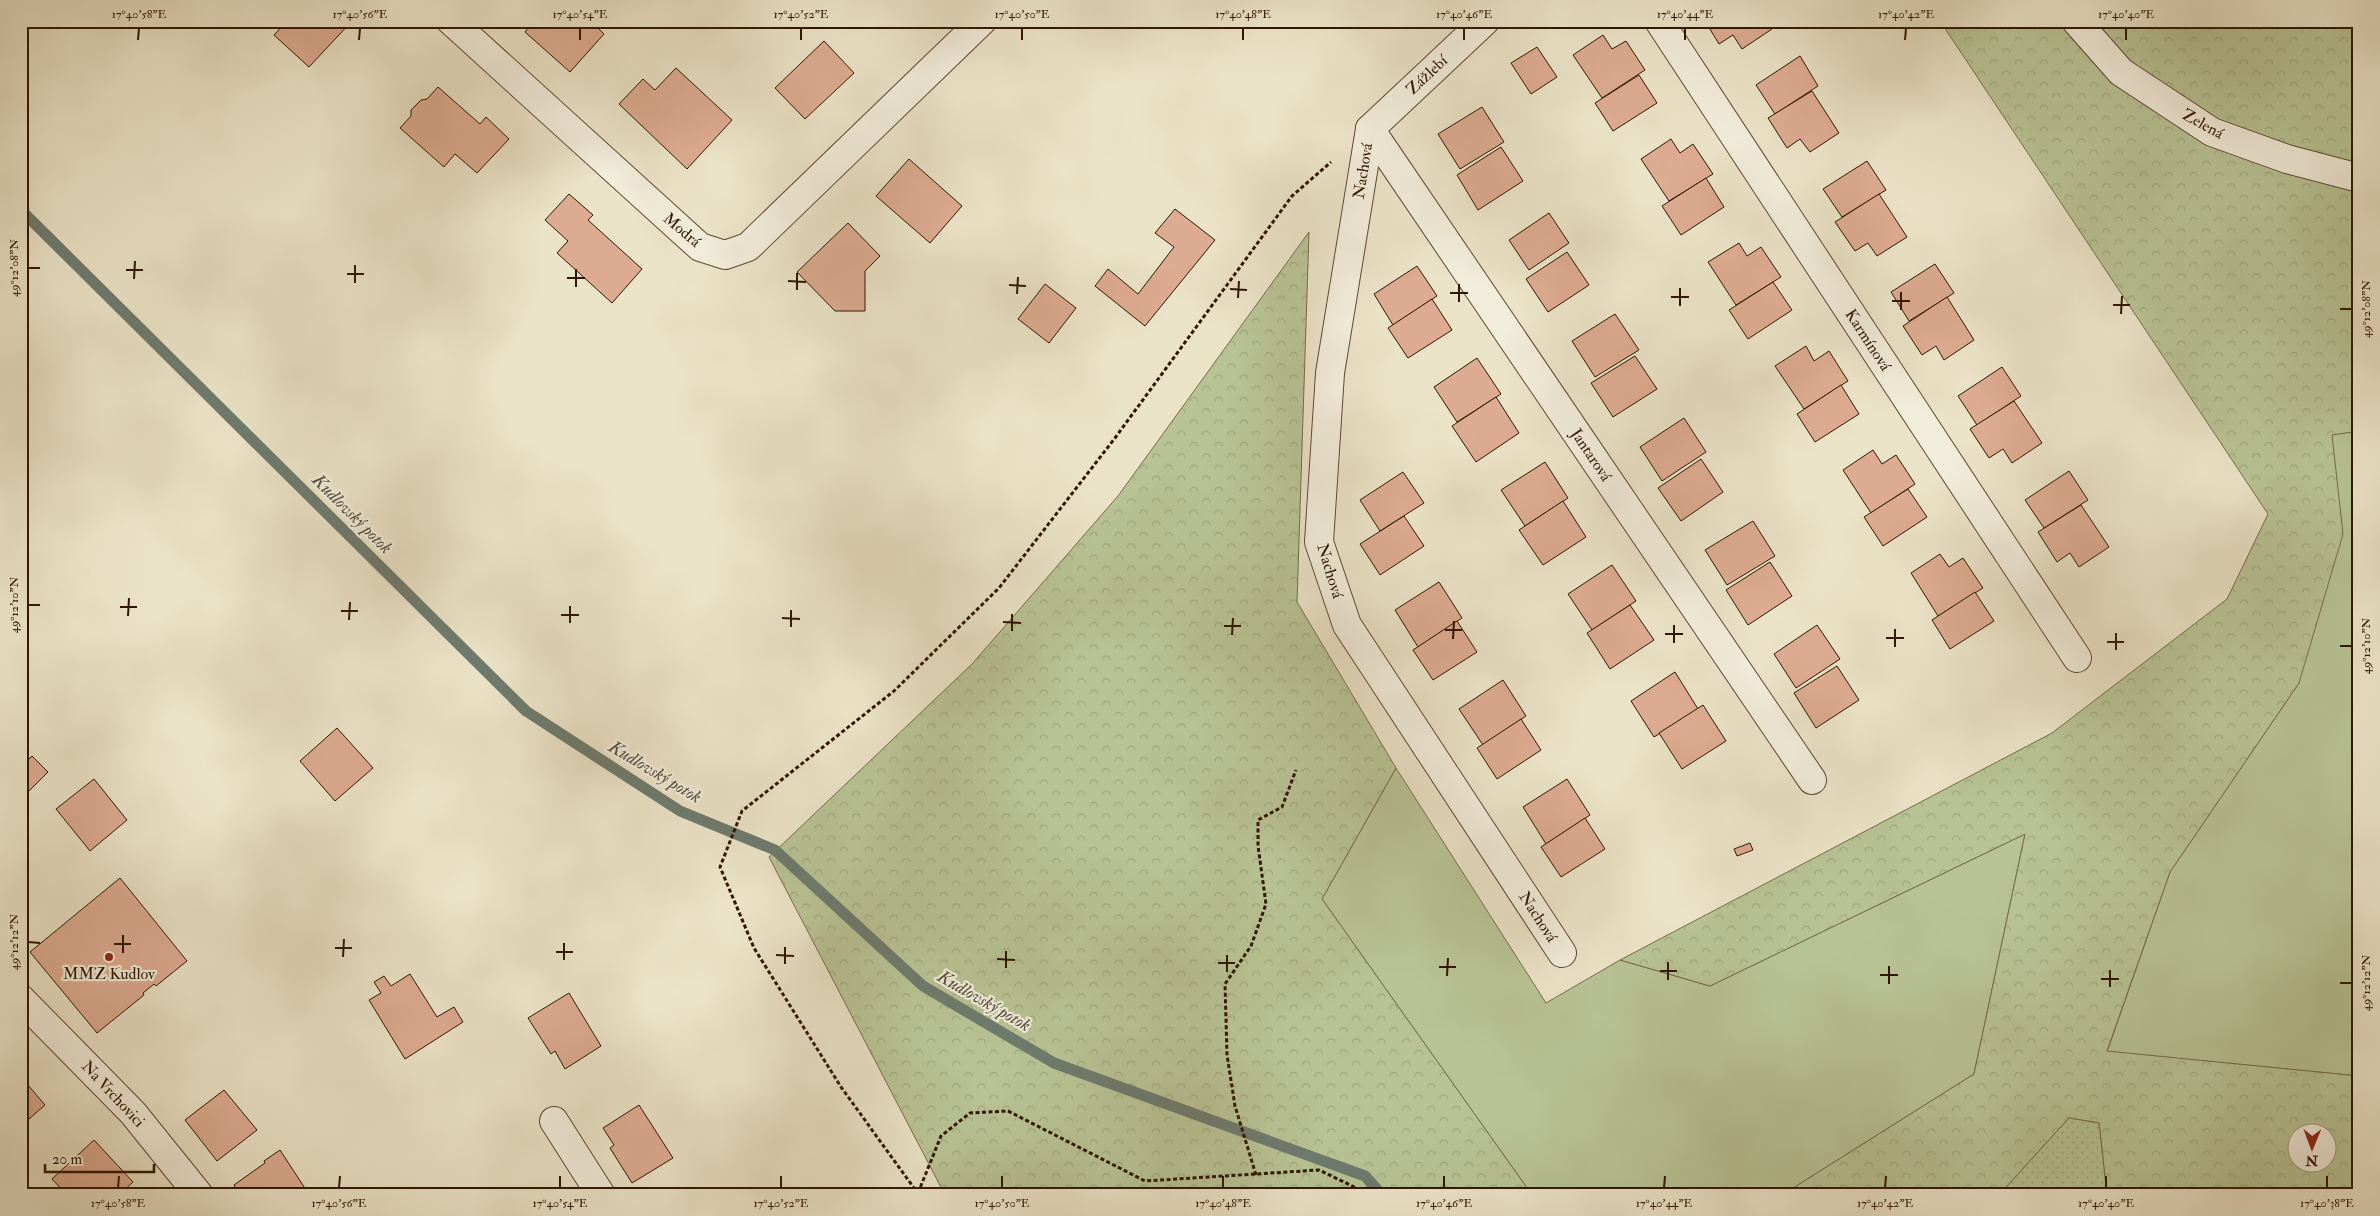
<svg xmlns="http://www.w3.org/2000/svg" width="2380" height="1216" viewBox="0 0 2380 1216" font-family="'IM FELL Double Pica',serif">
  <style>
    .green { fill: #b8c395; stroke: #746c4a }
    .forest { fill: url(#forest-crowns); stroke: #746c4a; fill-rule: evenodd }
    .garden { fill: url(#garden-dots); stroke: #746c4a }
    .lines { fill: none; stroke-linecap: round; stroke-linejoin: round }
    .stream { stroke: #6e7b6e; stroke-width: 11 }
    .building { fill: #ddab91; stroke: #2f1600 }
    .minor-casing { stroke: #5e4932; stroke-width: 30 }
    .path { stroke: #2f1600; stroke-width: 3; stroke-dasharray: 4 2.5; stroke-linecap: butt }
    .minor { stroke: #f2eddb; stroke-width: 28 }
    .ticks { fill: none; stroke: #2f1600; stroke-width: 2 }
    .poi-dot { fill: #8f2418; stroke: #f2eddb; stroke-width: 2 }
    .labels { text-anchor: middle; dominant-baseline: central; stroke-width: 4.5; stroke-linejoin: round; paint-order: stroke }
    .street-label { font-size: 16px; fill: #2f1600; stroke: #f2eddb }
    .poi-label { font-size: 16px; fill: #2f1600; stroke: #f2eddb }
    .water-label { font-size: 18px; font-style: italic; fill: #545140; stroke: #f2eddb }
    .neatline { fill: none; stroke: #2f1600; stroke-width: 2 }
    .ticks-label { font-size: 12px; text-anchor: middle; fill: #2f1600 }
  </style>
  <defs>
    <pattern id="forest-crowns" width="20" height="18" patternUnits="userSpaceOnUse" patternTransform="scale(1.25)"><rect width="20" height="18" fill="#b8c395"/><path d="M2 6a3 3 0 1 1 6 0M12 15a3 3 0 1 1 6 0" fill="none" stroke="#9ea77f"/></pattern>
    <pattern id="garden-dots" width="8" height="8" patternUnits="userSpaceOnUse" patternTransform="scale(1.25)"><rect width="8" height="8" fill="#b8c395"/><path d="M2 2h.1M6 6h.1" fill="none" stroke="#9ea77f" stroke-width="1.8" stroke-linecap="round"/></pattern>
  </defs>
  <rect width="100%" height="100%" fill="#ebe3c8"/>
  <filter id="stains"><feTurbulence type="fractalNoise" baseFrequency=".004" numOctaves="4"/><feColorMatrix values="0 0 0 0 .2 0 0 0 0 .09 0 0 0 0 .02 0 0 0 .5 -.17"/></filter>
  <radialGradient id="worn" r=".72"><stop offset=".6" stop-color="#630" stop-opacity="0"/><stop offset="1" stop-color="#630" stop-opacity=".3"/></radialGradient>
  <g class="green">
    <polygon points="2359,431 2359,1076 2107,1052 2170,872 2299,683 2332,434"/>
    <polygon points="1396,768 1546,1003 1620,960 1710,986 2025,834 1974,1074 1782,1195 1532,1195 1322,899"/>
  </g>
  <g class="forest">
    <path d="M 1940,21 L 2359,21 L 2359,431 L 2332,435 L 2343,534 L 2299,683 L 2170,872 L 2107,1051 L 2359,1076 L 2359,1195 L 2107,1195 L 2099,1123 L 2069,1118 L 1999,1195 L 1782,1195 L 1974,1074 L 2025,834 L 1710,986 L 1620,960 L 2052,733 L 2227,599 L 2268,514 ZM 2298,1134 L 2328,1134 L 2328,1164 L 2298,1164 Z"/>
    <polygon points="1309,232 1297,602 1396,768 1322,899 1532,1195 945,1195 769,857 972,664 1118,496"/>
  </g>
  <polygon class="garden" points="2069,1118 2099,1123 2107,1195 1999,1195"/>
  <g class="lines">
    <polyline class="stream" points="21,210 526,711 680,811 775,850 923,986 1054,1063 1365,1176 1382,1195"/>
  </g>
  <g class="building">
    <polygon points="287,21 352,21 309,67 274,35"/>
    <polygon points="534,21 591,21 604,34 570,72 525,32"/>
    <polygon points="1705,21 1767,21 1772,29 1742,49 1733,35 1719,44"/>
    <polygon points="1603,35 1612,49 1626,41 1645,70 1602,98 1573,55"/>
    <polygon points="824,41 854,73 805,119 775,88"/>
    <polygon points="1537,47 1557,77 1531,94 1511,63"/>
    <polygon points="1800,56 1818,86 1775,114 1756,85"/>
    <polygon points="676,68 732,120 687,169 619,104 643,79 655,90"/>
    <polygon points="1639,75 1657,103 1613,131 1595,103"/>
    <polygon points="438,87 480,124 486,117 509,139 477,173 455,154 444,167 400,128 411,116 411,110 421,100 427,99"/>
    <polygon points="1812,91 1839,133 1810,152 1800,139 1787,148 1768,118"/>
    <polygon points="1482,107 1504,142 1460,169 1438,134"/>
    <polygon points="1671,139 1680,153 1693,144 1713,174 1669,201 1641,159"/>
    <polygon points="1501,147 1523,181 1478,210 1457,175"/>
    <polygon points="909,159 962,206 930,243 876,196"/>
    <polygon points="1867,161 1886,190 1842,217 1823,189"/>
    <polygon points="1706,178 1724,207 1681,235 1662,206"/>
    <polygon points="569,194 593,215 588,220 642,269 612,303 557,253 568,241 545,220"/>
    <polygon points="1879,194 1907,237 1877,256 1868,243 1855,251 1835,222"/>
    <polygon points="1175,209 1215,240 1145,326 1095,286 1108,269 1138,294 1174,247 1155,233"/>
    <polygon points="1549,213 1569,243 1529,270 1509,240"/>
    <polygon points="848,223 880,256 865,271 865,311 835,311 797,272"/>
    <polygon points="1739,243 1747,256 1761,247 1781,277 1736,305 1708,262"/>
    <polygon points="1567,252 1589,285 1548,312 1526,279"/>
    <polygon points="1935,264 1954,293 1909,321 1891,292"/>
    <polygon points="1417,266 1437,296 1393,325 1374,294"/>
    <polygon points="1773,282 1792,310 1748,339 1729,310"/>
    <polygon points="1045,284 1076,308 1049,343 1018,319"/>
    <polygon points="1947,297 1974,340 1944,360 1936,346 1922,355 1903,326"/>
    <polygon points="1432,299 1452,330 1408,358 1388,328"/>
    <polygon points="1615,314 1639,350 1595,377 1572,341"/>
    <polygon points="1806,346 1814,361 1829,351 1848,381 1804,409 1775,366"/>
    <polygon points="1635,356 1657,389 1613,417 1591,383"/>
    <polygon points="1477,358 1501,394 1457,422 1434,387"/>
    <polygon points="2002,367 2021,396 1977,425 1958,396"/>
    <polygon points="1841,385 1859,414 1815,442 1797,414"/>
    <polygon points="1496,397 1519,433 1476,462 1452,426"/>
    <polygon points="2014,401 2042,443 2012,463 2003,449 1989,458 1970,429"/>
    <polygon points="1684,418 1706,452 1662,481 1640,447"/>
    <polygon points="1873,450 1882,464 1896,455 1915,484 1871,513 1843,470"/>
    <polygon points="1701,459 1723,492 1681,521 1658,488"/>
    <polygon points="1545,462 1568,498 1525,526 1501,490"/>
    <polygon points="2069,471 2088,500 2044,528 2025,500"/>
    <polygon points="1403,472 1424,503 1380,531 1360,500"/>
    <polygon points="1908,489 1927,517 1883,546 1864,517"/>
    <polygon points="1563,501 1586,537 1543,565 1519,530"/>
    <polygon points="2081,505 2109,547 2079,567 2070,553 2057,562 2038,532"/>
    <polygon points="1404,516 1424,546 1380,575 1360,544"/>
    <polygon points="1753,521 1775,556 1727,585 1705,550"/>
    <polygon points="1940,554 1949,567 1963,558 1983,588 1938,616 1911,573"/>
    <polygon points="1770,562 1792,596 1748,625 1726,590"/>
    <polygon points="1612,565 1636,601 1592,630 1568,594"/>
    <polygon points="1439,582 1462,618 1418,647 1395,610"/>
    <polygon points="1975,592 1994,621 1950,649 1932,620"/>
    <polygon points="1630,605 1654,640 1610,669 1587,633"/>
    <polygon points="1457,621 1477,652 1433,680 1413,650"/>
    <polygon points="1817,625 1840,659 1796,688 1774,654"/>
    <polygon points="1837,666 1859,700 1816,728 1794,693"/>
    <polygon points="1675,672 1698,709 1654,737 1631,701"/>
    <polygon points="1503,680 1526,716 1483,745 1459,709"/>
    <polygon points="1703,705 1726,741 1682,769 1659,733"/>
    <polygon points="1521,719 1541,750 1497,779 1477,748"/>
    <polygon points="337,728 373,768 335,801 300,761"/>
    <polygon points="32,756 48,772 21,799 21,767"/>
    <polygon points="94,779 127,820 90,851 56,809"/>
    <polygon points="1567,779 1590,815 1546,844 1523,807"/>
    <polygon points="1585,818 1605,849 1561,877 1541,847"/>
    <polygon points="1750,843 1753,850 1737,856 1734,849"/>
    <polygon points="120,878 187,961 156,986 154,984 143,993 144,995 97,1033 30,952"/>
    <polygon points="410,974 437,1017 454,1007 463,1022 405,1059 369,1000 381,993 374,982 384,976 391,986"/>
    <polygon points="569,993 601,1046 565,1069 555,1051 551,1054 528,1018"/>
    <polygon points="21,1077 45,1105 21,1126"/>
    <polygon points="224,1090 257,1130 217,1161 185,1120"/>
    <polygon points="639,1105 673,1158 632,1183 610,1148 614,1145 603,1128"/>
    <polygon points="94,1140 133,1182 119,1195 67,1195 52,1179"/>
    <polygon points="280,1150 308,1193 305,1195 240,1195 234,1185 265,1163 264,1161"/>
  </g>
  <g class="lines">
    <g class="minor-casing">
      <g id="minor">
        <polyline points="451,21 700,247 725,255 748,247 982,21"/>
        <polyline points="1659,21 2077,658"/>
        <polyline points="2076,21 2121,72 2212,132 2287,159 2359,178"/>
        <polyline points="1370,129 1330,373 1319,542 1347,625 1562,953"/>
        <polyline points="1370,129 1812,780"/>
        <polyline points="1370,129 1485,21"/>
        <polyline points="21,999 133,1113 199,1195"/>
        <polyline points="554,1121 601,1195"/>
      </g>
    </g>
    <g class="path">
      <polyline points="1256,1175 1235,1106 1227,1055 1225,984 1251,946 1266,904 1258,846 1258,820 1282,807 1296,770"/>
      <polyline points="918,1193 941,1136 970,1113 1008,1111 1145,1181 1319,1170 1371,1195"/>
      <polyline points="919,1195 841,1087 754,948 720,867 742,811 894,691 999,588 1115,438 1292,196 1331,162"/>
    </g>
    <use href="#minor" class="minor"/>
  </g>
  <path class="ticks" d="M 138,40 L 139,28M 359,40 L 360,28M 580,40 L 580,28M 801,40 L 801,28M 1022,40 L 1022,28M 1243,40 L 1243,28M 1464,40 L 1464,28M 1685,40 L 1685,28M 1905,40 L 1906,28M 2126,40 L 2126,28M 28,268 L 40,268M 126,270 L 143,270M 347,274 L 364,274M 567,278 L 585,278M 134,279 L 135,261M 788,281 L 806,282M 355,283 L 355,265M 1009,285 L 1026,286M 576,287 L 576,269M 1230,289 L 1247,290M 797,290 L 797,273M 1450,293 L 1468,293M 1017,294 L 1018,277M 1671,297 L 1689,297M 1238,298 L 1239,281M 1892,301 L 1910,301M 1459,302 L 1459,284M 2113,305 L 2130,305M 1680,306 L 1680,288M 2340,309 L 2352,309M 1901,310 L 1901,292M 2121,314 L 2122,296M 28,605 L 40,605M 120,607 L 137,607M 341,611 L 358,611M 561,615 L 579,615M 128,616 L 129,598M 782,618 L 800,619M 349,620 L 350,602M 1003,622 L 1021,623M 570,623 L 570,606M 1224,626 L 1241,626M 791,627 L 791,610M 1445,630 L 1462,630M 1012,631 L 1012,614M 1665,634 L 1683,634M 1232,635 L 1233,618M 1886,638 L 1904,638M 1453,639 L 1454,621M 2107,642 L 2124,642M 1674,643 L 1674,625M 2340,646 L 2352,646M 1895,647 L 1895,629M 2116,650 L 2116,633M 28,942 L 40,943M 114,944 L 131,944M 335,948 L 352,948M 556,952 L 573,952M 123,953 L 123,935M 776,955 L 794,956M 343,957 L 344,939M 997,959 L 1015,960M 564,960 L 564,943M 1218,963 L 1235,963M 785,964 L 785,947M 1439,967 L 1456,967M 1006,968 L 1006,951M 1660,971 L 1677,971M 1227,972 L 1227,955M 1880,975 L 1898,975M 1447,976 L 1448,958M 2101,979 L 2119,979M 1668,980 L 1668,962M 2340,983 L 2352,983M 1889,984 L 1889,966M 2110,987 L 2110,970M 118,1188 L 119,1176M 339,1188 L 340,1176M 560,1188 L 560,1176M 781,1188 L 781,1176M 1002,1188 L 1002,1176M 1223,1188 L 1223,1176M 1444,1188 L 1444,1176M 1664,1188 L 1665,1176M 1885,1188 L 1886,1176M 2106,1188 L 2106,1176M 2327,1188 L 2327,1176"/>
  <circle class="poi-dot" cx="109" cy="957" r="5"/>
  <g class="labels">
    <g class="street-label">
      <text transform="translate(1427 75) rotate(-43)">Zážlebí</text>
      <text transform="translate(2203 124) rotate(29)">Zelená</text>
      <text transform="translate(1363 171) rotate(-81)">Nachová</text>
      <text transform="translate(682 230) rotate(40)">Modrá</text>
      <text transform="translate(1868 340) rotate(57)">Karmínová</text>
      <text transform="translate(1591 455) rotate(56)">Jantarová</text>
      <text transform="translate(1330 571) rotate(73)">Nachová</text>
      <text transform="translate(1538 917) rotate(57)">Nachová</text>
      <text transform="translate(113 1094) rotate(47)">Na Vrchovici</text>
    </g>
    <g class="poi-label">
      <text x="109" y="974">MMZ Kudlov</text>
    </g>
    <g class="water-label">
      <text transform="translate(352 514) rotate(45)">Kudlovský potok</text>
      <text transform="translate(655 772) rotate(31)">Kudlovský potok</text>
      <text transform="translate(984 1001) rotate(30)">Kudlovský potok</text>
    </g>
  </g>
  <rect width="2380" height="1216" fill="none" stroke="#ebe3c8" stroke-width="55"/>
  <g transform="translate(2312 1148) rotate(181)"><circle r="24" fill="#f2eddb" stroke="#a49783"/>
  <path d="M0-4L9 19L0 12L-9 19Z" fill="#8f2418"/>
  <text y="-8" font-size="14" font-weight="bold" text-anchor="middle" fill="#2f1600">N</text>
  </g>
  <path d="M45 1164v8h109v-8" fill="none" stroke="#2f1600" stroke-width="2.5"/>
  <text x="52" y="1164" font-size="15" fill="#2f1600" stroke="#f2eddb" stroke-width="4" paint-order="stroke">20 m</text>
  <rect x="28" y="28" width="2324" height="1160" class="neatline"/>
  <g class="ticks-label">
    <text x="139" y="18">17°40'58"E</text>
    <text x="360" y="18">17°40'56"E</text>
    <text x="580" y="18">17°40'54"E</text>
    <text x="801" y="18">17°40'52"E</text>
    <text x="1022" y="18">17°40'50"E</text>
    <text x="1243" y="18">17°40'48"E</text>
    <text x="1464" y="18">17°40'46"E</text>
    <text x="1685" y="18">17°40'44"E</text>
    <text x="1906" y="18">17°40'42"E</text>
    <text x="2126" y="18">17°40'40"E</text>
    <text transform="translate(14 268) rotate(-90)" y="4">49°12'08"N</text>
    <text transform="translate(2366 309) rotate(-90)" y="4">49°12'08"N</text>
    <text transform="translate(14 605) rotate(-90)" y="4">49°12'10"N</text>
    <text transform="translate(2366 646) rotate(-90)" y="4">49°12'10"N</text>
    <text transform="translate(14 942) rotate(-90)" y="4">49°12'12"N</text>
    <text transform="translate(2366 983) rotate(-90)" y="4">49°12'12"N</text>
    <text x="118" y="1207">17°40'58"E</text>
    <text x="339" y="1207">17°40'56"E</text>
    <text x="560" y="1207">17°40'54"E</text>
    <text x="781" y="1207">17°40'52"E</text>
    <text x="1002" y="1207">17°40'50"E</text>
    <text x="1223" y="1207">17°40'48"E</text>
    <text x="1444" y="1207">17°40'46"E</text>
    <text x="1664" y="1207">17°40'44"E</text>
    <text x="1885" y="1207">17°40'42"E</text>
    <text x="2106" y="1207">17°40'40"E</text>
    <text x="2327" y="1207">17°40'38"E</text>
  </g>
  <rect width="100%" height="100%" filter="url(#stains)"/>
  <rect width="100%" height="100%" fill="url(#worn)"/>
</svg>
